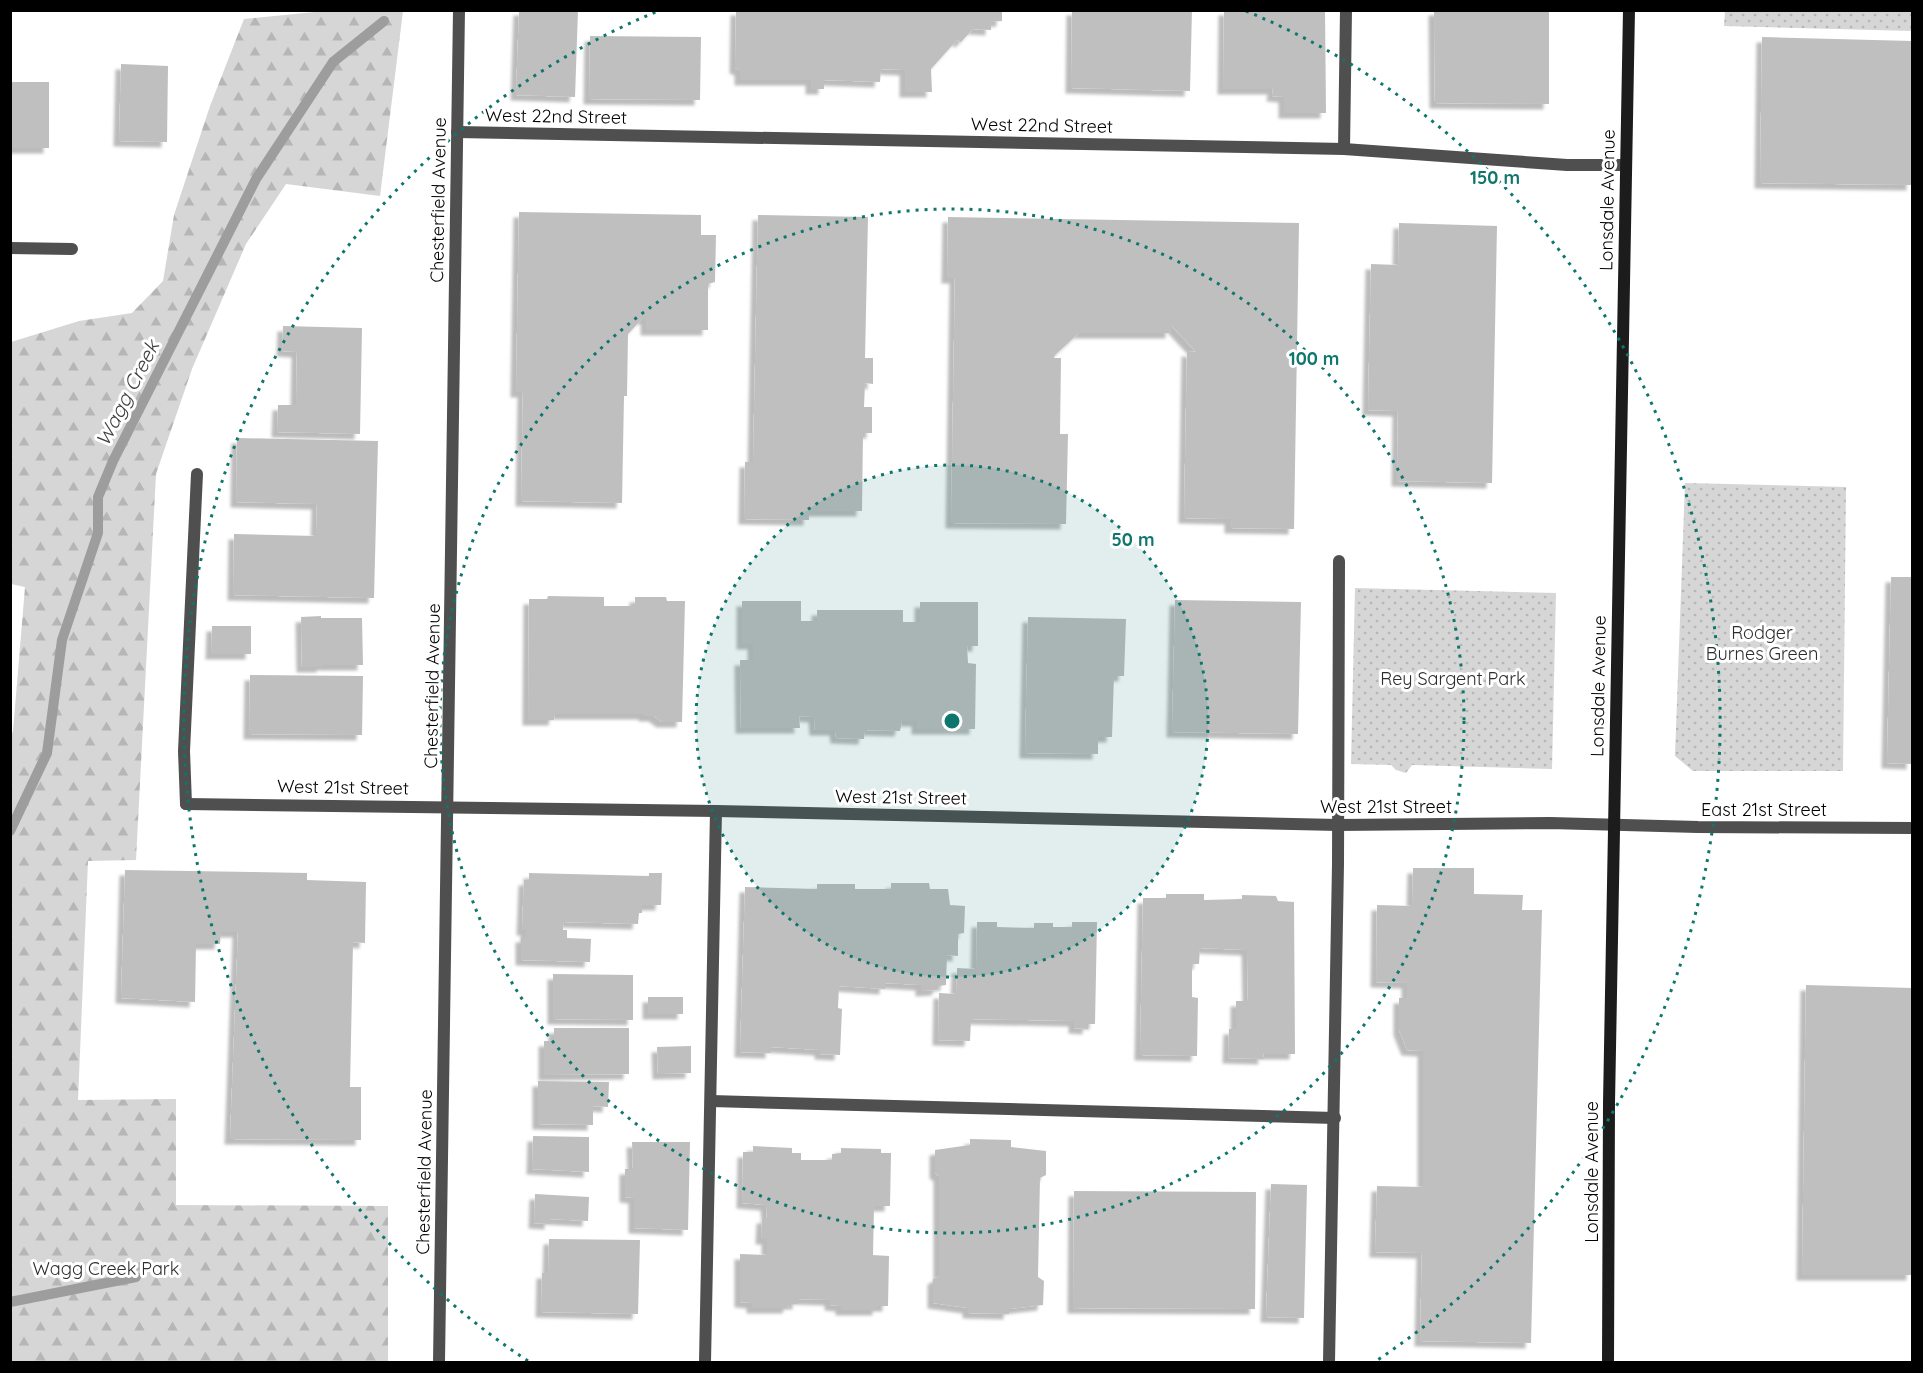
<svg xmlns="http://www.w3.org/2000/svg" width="1923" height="1373" viewBox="0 0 1923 1373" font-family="Quicksand,sans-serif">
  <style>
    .forest { fill: url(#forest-firs) }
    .park { fill: url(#park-dots) }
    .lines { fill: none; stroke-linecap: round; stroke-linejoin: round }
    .stream { stroke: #9d9d9d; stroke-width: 10 }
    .building { fill: #bfbfbf; filter: url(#shadow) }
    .service { stroke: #4f4f4f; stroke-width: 12 }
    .minor { stroke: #4f4f4f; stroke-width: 12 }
    .tertiary { stroke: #4f4f4f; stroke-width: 12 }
    .secondary { stroke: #1c1c1c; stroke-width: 12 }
    .ring { fill: none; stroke: #0f766e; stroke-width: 3; stroke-dasharray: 3 6 }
    .labels { text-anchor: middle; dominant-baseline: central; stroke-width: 6; stroke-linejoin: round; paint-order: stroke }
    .street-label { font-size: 18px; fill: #000; stroke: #fff }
    .park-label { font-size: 18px; fill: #2d2d2d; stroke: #fff }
    .water-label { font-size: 20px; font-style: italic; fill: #3e3e3e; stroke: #fff }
    .centre { fill: #0f766e; stroke: #fff; stroke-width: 3 }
    .ring-label { font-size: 18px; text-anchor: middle; font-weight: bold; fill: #0f766e; stroke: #fff; stroke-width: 6; stroke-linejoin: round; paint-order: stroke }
  </style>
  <defs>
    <pattern id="forest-firs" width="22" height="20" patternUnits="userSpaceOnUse" patternTransform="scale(1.5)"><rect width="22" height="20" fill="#d6d6d6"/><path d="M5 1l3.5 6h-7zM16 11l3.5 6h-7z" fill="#b6b6b6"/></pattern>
    <pattern id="park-dots" width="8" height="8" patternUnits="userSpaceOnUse" patternTransform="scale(1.5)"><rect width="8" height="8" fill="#d6d6d6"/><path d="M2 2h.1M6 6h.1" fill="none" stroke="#b6b6b6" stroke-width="1.8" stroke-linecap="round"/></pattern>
    <filter id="shadow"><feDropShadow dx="-5.5" dy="5.5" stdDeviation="1.5" flood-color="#0004"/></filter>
  </defs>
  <rect width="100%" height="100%" fill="#fff"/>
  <polygon class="forest" points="325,11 403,11 380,196 286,184 246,244 192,369 156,474 136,860 88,861 78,1100 176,1099 176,1205 388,1206 388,1362 11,1362 10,739 13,731 25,587 11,584 11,342 79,321 132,313 163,281 174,215 210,106 244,19"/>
  <g class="park">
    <polygon points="1725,11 1912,11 1912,31 1724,26"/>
    <polygon points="1685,483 1846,487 1843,771 1693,771 1675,756"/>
    <polygon points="1355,588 1556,593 1552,769 1412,765 1406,773 1396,770 1391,765 1351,764"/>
  </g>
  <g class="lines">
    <g class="stream">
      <polyline points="10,831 47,753 62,640 98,533 98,497 113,461 256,179 333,62 384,21"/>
      <polyline points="10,1302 136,1277"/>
    </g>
  </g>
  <g class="building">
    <polygon points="519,10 578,10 575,97 516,95"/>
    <polygon points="736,10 1002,10 1002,21 991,22 991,30 973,29 961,42 957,40 931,69 932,92 905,92 905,70 881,69 880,82 824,80 824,89 811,89 811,80 740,80 740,70 735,68"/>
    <polygon points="1072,10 1192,10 1190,91 1071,88"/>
    <polygon points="1224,10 1325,10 1326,113 1284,113 1284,97 1272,96 1273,89 1223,89"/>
    <polygon points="1434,10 1549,10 1549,104 1435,103"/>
    <polygon points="590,36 701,37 700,100 589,99"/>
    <polygon points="1762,37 1912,41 1912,185 1760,183"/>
    <polygon points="121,64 168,66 167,142 119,141"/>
    <rect x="10" y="82" width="39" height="66"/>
    <polygon points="519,212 701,215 701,235 716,235 715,282 708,284 708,330 646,330 646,319 642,319 628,334 627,396 624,396 622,503 521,501 523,392 516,392"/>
    <polygon points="758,215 868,217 865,358 873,358 873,384 865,383 864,407 872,407 872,433 863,433 862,511 809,511 809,520 744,519 745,462 753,462"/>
    <polygon points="948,217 1299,223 1294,529 1230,528 1230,519 1184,518 1187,351 1196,352 1171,325 1171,333 1079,333 1055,355 1054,358 1061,358 1060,434 1068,434 1066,524 951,523 955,278 947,278"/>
    <polygon points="1399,223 1497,226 1492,483 1397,481 1398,411 1368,410 1371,264 1398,265"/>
    <polygon points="283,326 362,328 360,434 277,432 278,405 296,405 297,352 282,351"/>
    <polygon points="237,438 378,441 374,598 233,595 234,534 316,536 317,504 236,502"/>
    <polygon points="1891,577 1912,577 1912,764 1887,763"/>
    <polygon points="548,596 604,597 604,606 635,606 635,597 666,597 667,601 685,601 682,722 662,722 654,716 644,716 644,714 555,714 554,720 528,720 529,599 547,599"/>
    <polygon points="1175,600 1301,602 1298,734 1172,732"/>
    <polygon points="742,601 801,601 801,621 817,621 817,610 903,610 903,622 920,622 920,602 978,602 978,646 967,646 968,663 976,664 975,729 917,729 917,721 902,721 900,731 865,730 864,739 836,738 835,730 815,730 814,717 799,716 800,728 741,728 740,660 753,660 753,644 742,644"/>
    <polygon points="321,616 321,618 362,618 363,665 322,665 322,667 302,667 301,617"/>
    <polygon points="1028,617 1126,619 1124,676 1114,676 1112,737 1098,737 1098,754 1025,753"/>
    <polygon points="212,626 251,626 251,654 211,654"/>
    <polygon points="250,675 363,676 362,735 249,734"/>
    <polygon points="1413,868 1474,868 1474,894 1523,895 1522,910 1542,910 1531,1343 1420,1341 1422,1253 1375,1252 1377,1186 1423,1187 1423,1051 1407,1050 1399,1030 1399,998 1407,998 1407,983 1376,982 1377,905 1412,906"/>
    <polygon points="125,870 307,873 307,880 366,882 365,943 353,942 350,1087 361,1087 361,1140 230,1139 238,932 221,932 220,944 196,944 195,1002 121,998"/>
    <polygon points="529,873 649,876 649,873 662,873 661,905 642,905 642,913 639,913 638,924 564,922 563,930 567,930 567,938 591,939 590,962 521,960 521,937 526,937 526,930 522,930 524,880 529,880"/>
    <polygon points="891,883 929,883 930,889 948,889 950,905 965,906 964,933 958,934 958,956 947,955 946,985 939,986 937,990 921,991 921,985 885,983 885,989 839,986 838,1008 842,1009 840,1055 820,1054 820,1050 771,1047 771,1053 740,1052 745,887 817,889 817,884 855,884 855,889 891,889"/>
    <polygon points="1166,894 1204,894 1204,900 1242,899 1242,895 1276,896 1278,901 1294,902 1295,1054 1263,1054 1264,1059 1228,1058 1229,1029 1236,1029 1236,1001 1248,1001 1247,950 1200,948 1199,964 1192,964 1192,997 1198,998 1197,1056 1140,1055 1143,898 1166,898"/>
    <polygon points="977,922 997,922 997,927 1034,928 1034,923 1053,923 1053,927 1072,927 1072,922 1097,922 1095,1024 1088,1024 1088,1029 1074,1028 1074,1021 971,1019 970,1041 938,1040 939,993 956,994 957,968 976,969"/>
    <polygon points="553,974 633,975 633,1020 553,1019"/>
    <polygon points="1806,985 1912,988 1912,1275 1802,1275"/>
    <rect x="648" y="997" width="35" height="17"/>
    <polygon points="554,1028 629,1028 629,1074 544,1075 544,1041 554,1041"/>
    <polygon points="691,1046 691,1073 658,1074 657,1047"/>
    <polygon points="538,1081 609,1082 608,1107 593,1106 593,1125 538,1124"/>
    <polygon points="533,1136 589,1137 589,1172 532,1169"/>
    <polygon points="970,1139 1011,1140 1011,1147 1046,1151 1046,1175 1040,1178 1038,1277 1044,1281 1043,1305 1009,1309 1009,1314 968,1313 968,1308 933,1303 933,1279 939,1276 939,1176 935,1173 935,1150 970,1145"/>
    <polygon points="632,1142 690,1142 688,1230 634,1228 634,1198 625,1197 625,1169 633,1169"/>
    <polygon points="753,1146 792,1148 792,1153 801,1153 801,1160 832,1160 832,1154 841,1153 841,1148 881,1149 881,1153 891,1153 890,1206 874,1206 873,1255 889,1256 888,1306 878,1306 878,1310 841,1310 841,1306 830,1305 830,1300 798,1299 798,1304 789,1304 788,1308 752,1308 752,1303 740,1302 740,1254 767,1255 767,1239 761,1239 762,1218 767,1218 766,1205 742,1203 743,1152 753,1152"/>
    <polygon points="1271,1184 1307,1185 1304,1318 1266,1317"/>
    <polygon points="1074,1191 1256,1192 1255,1309 1073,1308"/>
    <polygon points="535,1194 589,1197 588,1221 550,1219 550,1224 534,1223"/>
    <polygon points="549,1239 640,1240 638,1314 541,1312 542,1273 548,1273"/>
  </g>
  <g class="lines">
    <g class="service">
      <polyline points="1344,149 1346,10"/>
      <polyline points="186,804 184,751 197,474"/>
      <polyline points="711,1101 1335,1118"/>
      <polyline points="705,1362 716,811"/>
      <polyline points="1329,1362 1338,864 1339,561"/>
    </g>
    <g class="minor">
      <polyline points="457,132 1344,149 1567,165 1625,165"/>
      <polyline points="10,248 72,249"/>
      <polyline points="186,804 716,811 1338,825 1550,823 1698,827 1912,828"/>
    </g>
    <polyline class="tertiary" points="439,1362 459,10"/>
    <polyline class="secondary" points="1608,1362 1609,1103 1629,10"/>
  </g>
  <circle cx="952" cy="721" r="256" fill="#0f766e" fill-opacity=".12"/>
  <g class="ring">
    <circle cx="952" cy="721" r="256"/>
    <circle cx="952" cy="721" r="512"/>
    <path d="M528 1361A768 768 0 0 1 658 11M1246 11A768 768 0 0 1 1376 1361"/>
  </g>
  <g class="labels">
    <g class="street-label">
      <text transform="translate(556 116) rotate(1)">West 22nd Street</text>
      <text transform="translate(1042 125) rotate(1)">West 22nd Street</text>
      <text transform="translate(438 200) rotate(-89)">Chesterfield Avenue</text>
      <text transform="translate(1607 200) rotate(-89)">Lonsdale Avenue</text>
      <text transform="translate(432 686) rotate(-89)">Chesterfield Avenue</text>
      <text transform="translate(1598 686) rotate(-89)">Lonsdale Avenue</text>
      <text transform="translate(343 787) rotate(1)">West 21st Street</text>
      <text transform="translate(901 797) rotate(1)">West 21st Street</text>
      <text x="1386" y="806">West 21st Street</text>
      <text x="1764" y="809">East 21st Street</text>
      <text transform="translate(424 1172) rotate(-89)">Chesterfield Avenue</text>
      <text transform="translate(1591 1172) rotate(-90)">Lonsdale Avenue</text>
    </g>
    <g class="park-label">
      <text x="1762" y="632">Rodger<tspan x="1762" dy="21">Burnes Green</tspan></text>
      <text x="1453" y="678">Rey Sargent Park</text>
      <text x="106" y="1268">Wagg Creek Park</text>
    </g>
    <g class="water-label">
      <text transform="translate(127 393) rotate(-63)">Wagg Creek</text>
    </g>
  </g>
  <circle cx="952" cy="721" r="9" class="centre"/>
  <g class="ring-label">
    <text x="1495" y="184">150 m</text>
    <text x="1314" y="365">100 m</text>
    <text x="1133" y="546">50 m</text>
  </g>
  <rect width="1923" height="1373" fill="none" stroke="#000000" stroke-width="24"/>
</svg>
